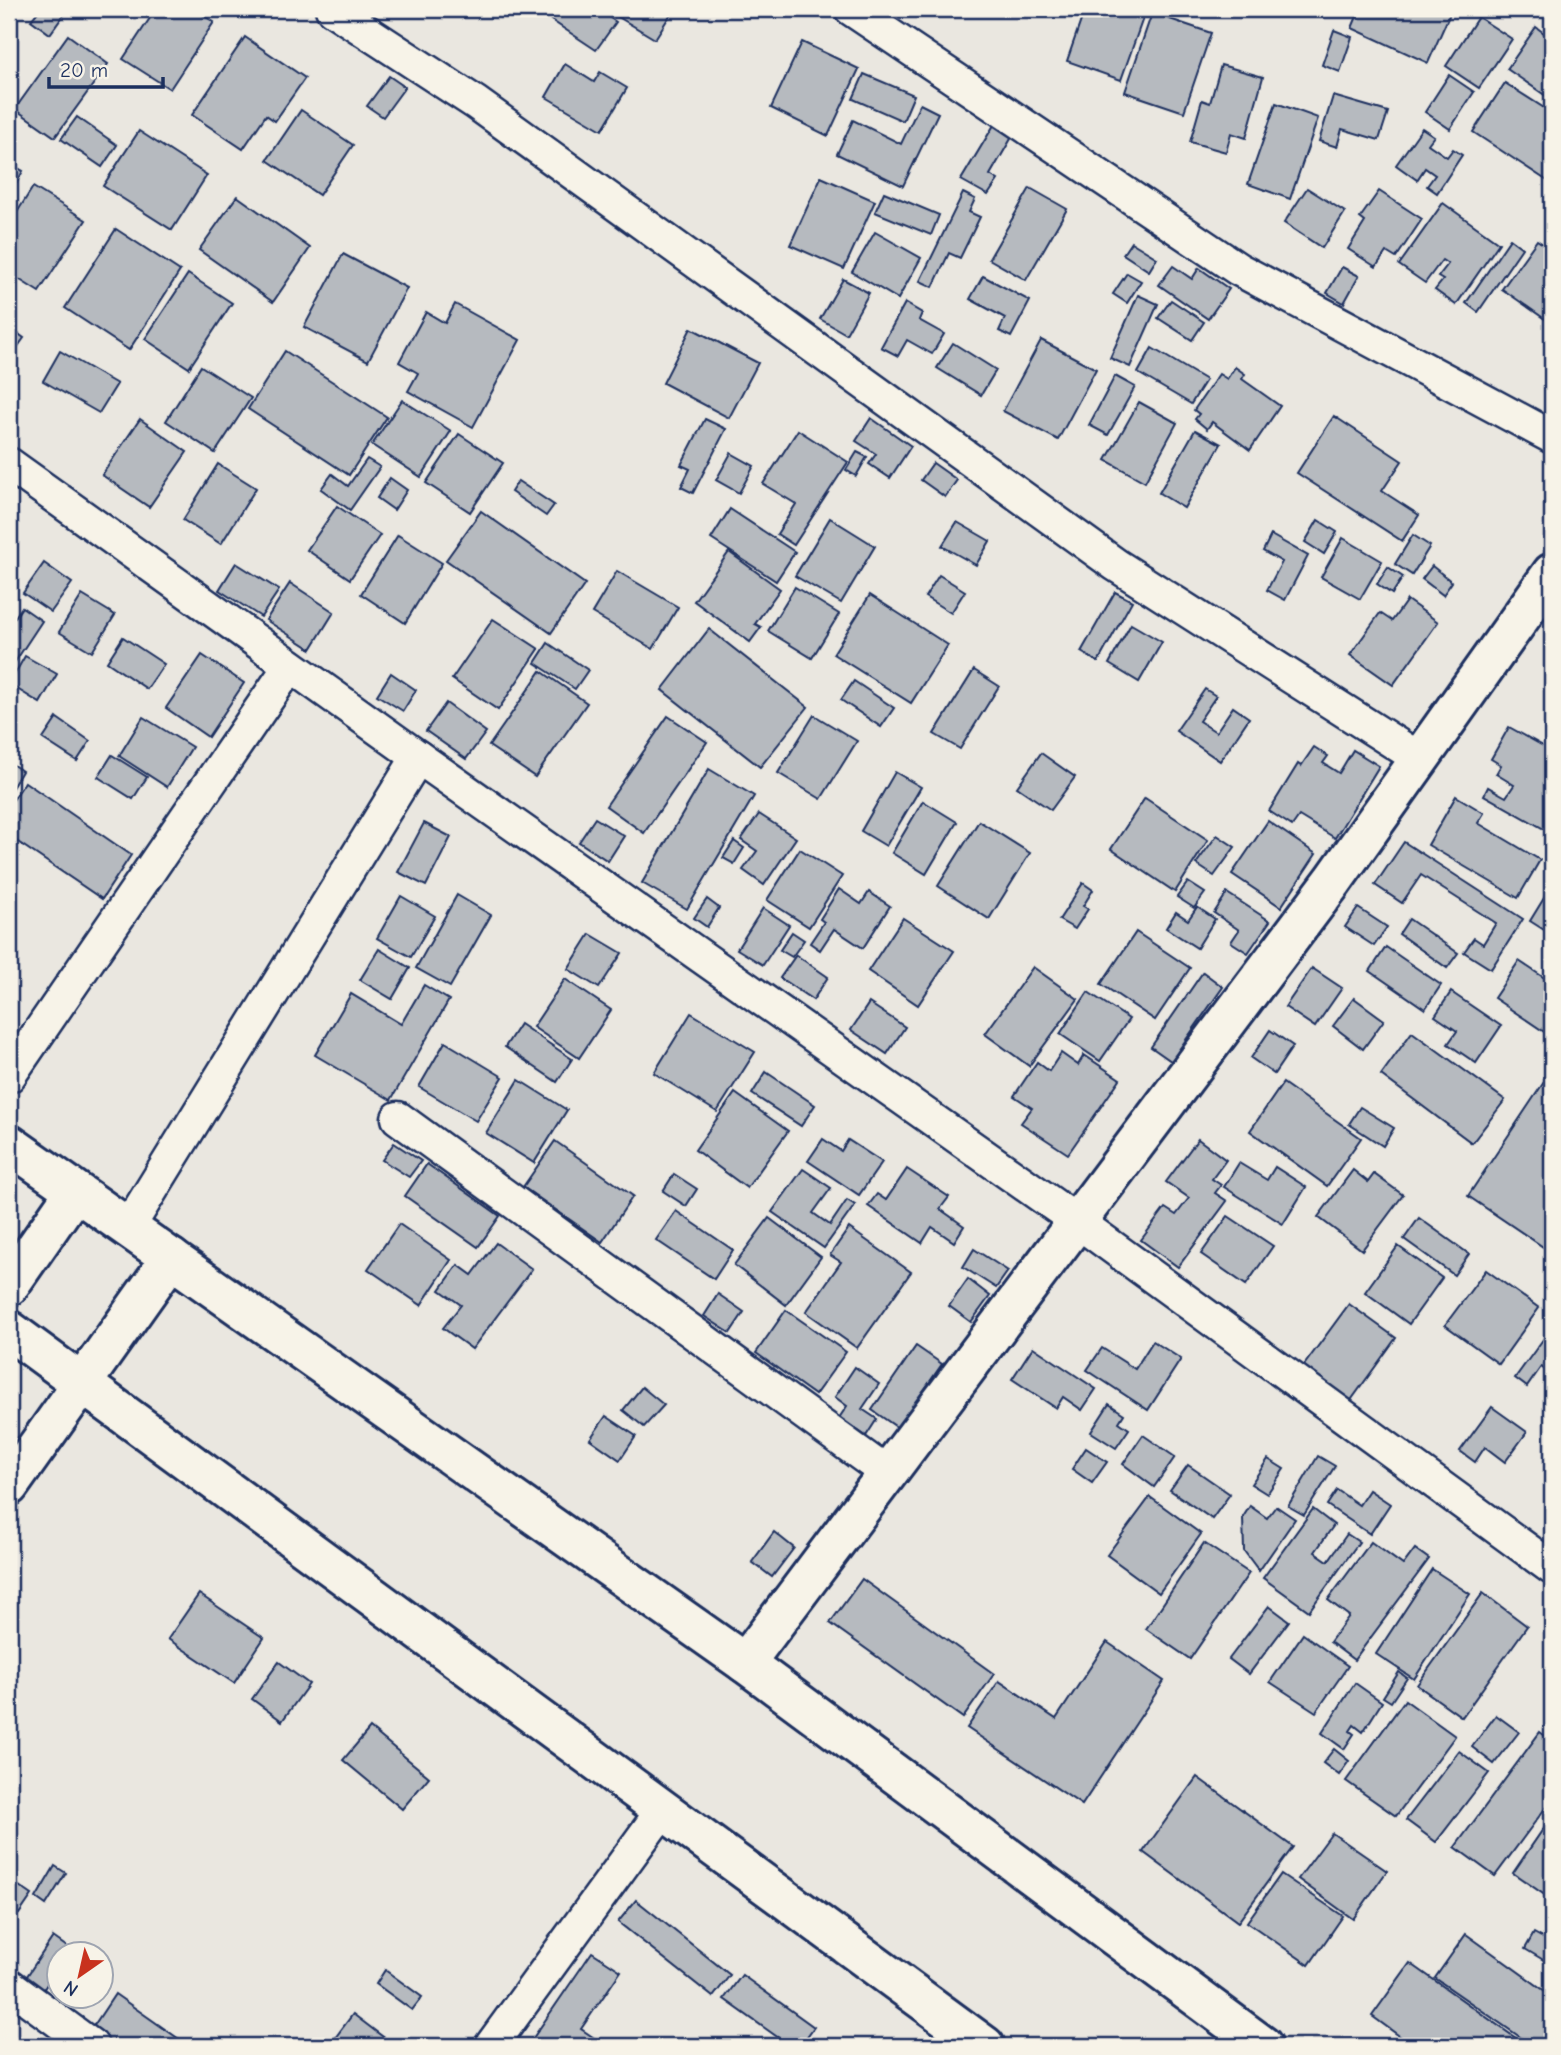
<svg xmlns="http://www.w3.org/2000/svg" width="1561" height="2055" viewBox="0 0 1561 2055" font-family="'Comic Neue',sans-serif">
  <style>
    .building { fill: #b6babf; stroke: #1b2f5e; stroke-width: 2 }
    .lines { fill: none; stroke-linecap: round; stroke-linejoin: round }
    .street-casing { stroke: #1b2f5e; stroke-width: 37 }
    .secondary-casing { stroke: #1b2f5e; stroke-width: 44 }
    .street { stroke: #f7f3e8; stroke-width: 32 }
    .secondary { stroke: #f7f3e8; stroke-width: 38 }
  </style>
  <rect width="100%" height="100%" fill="#eae7e0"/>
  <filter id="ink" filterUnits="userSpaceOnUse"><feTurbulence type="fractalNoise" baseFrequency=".0143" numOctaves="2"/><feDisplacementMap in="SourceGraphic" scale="14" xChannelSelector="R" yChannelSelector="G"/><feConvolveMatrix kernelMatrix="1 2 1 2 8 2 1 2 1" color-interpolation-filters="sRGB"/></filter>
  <g filter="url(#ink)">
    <g class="building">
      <polygon points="40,9 68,9 50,34 31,20"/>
      <polygon points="156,9 193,9 214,22 170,89 123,59"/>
      <polygon points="559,9 597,9 616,22 596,50 551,20"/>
      <polygon points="605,9 674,9 655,39"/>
      <polygon points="1085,9 1116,9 1143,18 1121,80 1067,61"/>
      <polygon points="1360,9 1452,9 1428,63 1352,28"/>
      <polygon points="1152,13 1211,33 1184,112 1125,92"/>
      <polygon points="1478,17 1512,39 1479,88 1446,66"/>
      <polygon points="1536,27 1552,39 1552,100 1507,69"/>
      <polygon points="1334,30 1352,37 1340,72 1322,65"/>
      <polygon points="68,35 108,64 55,137 15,109"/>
      <polygon points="245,37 305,78 275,121 266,115 243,149 192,115"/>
      <polygon points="802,42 859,69 828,136 771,108"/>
      <polygon points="565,64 594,82 600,72 627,88 602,130 546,97"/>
      <polygon points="1221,65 1263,77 1246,138 1231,133 1226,152 1190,142 1202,100 1210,103"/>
      <polygon points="864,74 914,95 903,121 853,99"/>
      <polygon points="1449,75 1474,92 1450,129 1425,112"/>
      <polygon points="389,76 405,87 383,117 367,106"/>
      <polygon points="1505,83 1552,113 1552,184 1473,132"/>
      <polygon points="1333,96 1388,112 1379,140 1342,129 1337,147 1319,141"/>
      <polygon points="1276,103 1318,118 1290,199 1248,184"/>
      <polygon points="920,104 938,113 903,186 837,154 853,120 901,144"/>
      <polygon points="301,110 353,145 319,195 267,160"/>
      <polygon points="77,117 117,145 102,167 61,139"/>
      <polygon points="994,125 1012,137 990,175 998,180 988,195 961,180"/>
      <polygon points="1422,128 1434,136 1428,144 1447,157 1453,149 1462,155 1437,193 1427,186 1435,175 1425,168 1417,180 1396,165"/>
      <polygon points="139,131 207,175 172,230 103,186"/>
      <polygon points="9,163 23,171 9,197"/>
      <polygon points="821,177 875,201 844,269 790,245"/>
      <polygon points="33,187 86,220 39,292 9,273 9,225"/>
      <polygon points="1030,188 1067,209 1026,280 989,259"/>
      <polygon points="1307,188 1345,212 1322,248 1284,223"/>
      <polygon points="1379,191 1422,219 1396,258 1386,252 1376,267 1348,249 1365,222 1360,218"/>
      <polygon points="884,192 939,215 931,235 875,212"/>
      <polygon points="963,193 975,199 969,212 980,217 960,258 949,253 933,287 920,281"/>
      <polygon points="237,196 310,248 273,302 199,250"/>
      <polygon points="1443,203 1499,243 1456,305 1435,290 1443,280 1438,277 1448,264 1442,260 1425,283 1399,265"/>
      <polygon points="116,229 180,271 129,350 65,308"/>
      <polygon points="875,232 921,258 898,299 852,272"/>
      <polygon points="1510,239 1522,248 1478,312 1466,303"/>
      <polygon points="1537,240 1552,250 1552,324 1502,289"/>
      <polygon points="1131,242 1157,258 1149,271 1123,254"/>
      <polygon points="343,254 407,288 368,361 304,327"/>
      <polygon points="1173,266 1192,279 1199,268 1229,289 1208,319 1159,285"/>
      <polygon points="1342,267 1359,276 1344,303 1327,293"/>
      <polygon points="1127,273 1141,281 1127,303 1113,294"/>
      <polygon points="188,274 232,303 189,368 145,339"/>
      <polygon points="983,276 1030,301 1011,337 999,331 1005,318 970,299"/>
      <polygon points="843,279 869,293 846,334 820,319"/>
      <polygon points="1138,295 1158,304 1130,367 1110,358"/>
      <polygon points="1171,300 1204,322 1192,340 1158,318"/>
      <polygon points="905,303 922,313 919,320 944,334 932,354 907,340 898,356 881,347"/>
      <polygon points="455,304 520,340 473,427 408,391 418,373 399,362 426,312 445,323"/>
      <polygon points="9,327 24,338 9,359"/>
      <polygon points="691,328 758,363 729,418 663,383"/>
      <polygon points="1041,340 1096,369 1058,440 1003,411"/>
      <polygon points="953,343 996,370 981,395 937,368"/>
      <polygon points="1152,348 1206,380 1191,404 1138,373"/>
      <polygon points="60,351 117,384 99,413 43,381"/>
      <polygon points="285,351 387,417 349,475 248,409"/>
      <polygon points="201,366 251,398 215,453 166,421"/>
      <polygon points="1235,367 1245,374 1242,379 1280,406 1250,450 1212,422 1207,429 1195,419 1199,414 1194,410 1219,374 1227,379"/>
      <polygon points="1115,376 1135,387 1108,435 1089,425"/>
      <polygon points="402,400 451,431 421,477 372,445"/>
      <polygon points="1139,402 1177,423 1145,482 1106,460"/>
      <polygon points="1334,416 1402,461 1382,491 1419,515 1402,541 1297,473"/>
      <polygon points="871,418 911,446 890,478 869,464 876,454 856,441"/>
      <polygon points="140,419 187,452 149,507 102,475"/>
      <polygon points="705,419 726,429 693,493 681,487 690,469 681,465"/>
      <polygon points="798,430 848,462 794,545 777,534 796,504 763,484"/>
      <polygon points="1195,430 1221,444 1184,508 1159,493"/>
      <polygon points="459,434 503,463 470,512 426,483"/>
      <polygon points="857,452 867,457 856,476 846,470"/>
      <polygon points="731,453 754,466 739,493 716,480"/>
      <polygon points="367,459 380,467 350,510 321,489 332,474 348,486"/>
      <polygon points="933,463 957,480 945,497 921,480"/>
      <polygon points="218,464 256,488 221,544 183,520"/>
      <polygon points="390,478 407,490 394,510 377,498"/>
      <polygon points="518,481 554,505 546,516 511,492"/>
      <polygon points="337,506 380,535 350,579 307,550"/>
      <polygon points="730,509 795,552 776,581 711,539"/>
      <polygon points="481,511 585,584 551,633 446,560"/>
      <polygon points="830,518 875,546 841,603 795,576"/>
      <polygon points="1318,520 1337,532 1324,554 1305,542"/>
      <polygon points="957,522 990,541 976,565 942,546"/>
      <polygon points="398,535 442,563 405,623 361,594"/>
      <polygon points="1271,535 1308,556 1285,600 1267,590 1282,562 1263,551"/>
      <polygon points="1413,535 1430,546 1412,575 1395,564"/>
      <polygon points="1343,538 1382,561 1360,599 1321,577"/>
      <polygon points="729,552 780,589 755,624 761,627 750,642 694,601"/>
      <polygon points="44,563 72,583 51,612 23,593"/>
      <polygon points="236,563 279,590 261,617 219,590"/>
      <polygon points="1432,566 1452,582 1443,595 1422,579"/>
      <polygon points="1388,567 1403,577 1392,594 1377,584"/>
      <polygon points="617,571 678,607 653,649 592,613"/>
      <polygon points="939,575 965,591 951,613 925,597"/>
      <polygon points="290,583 334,612 311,649 266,620"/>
      <polygon points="795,587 839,614 812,658 768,631"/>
      <polygon points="1115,592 1132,601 1098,662 1081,652"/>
      <polygon points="82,595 115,615 92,652 59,632"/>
      <polygon points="870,595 948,645 911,703 833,654"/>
      <polygon points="1407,600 1438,622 1393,685 1350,655 1380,613 1392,621"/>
      <polygon points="22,607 42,621 9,671 9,626"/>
      <polygon points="493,619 539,649 498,710 452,679"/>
      <polygon points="1131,624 1162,642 1139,682 1109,664"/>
      <polygon points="709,629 808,707 760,767 662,690"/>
      <polygon points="123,637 164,664 147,689 107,662"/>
      <polygon points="548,643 588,670 575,689 535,663"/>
      <polygon points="202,655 244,683 208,737 166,708"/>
      <polygon points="25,656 57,674 40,703 9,684"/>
      <polygon points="974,670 999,686 960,749 934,734"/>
      <polygon points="541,671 587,703 535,777 489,746"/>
      <polygon points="391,673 416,690 403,711 377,695"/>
      <polygon points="854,681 894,708 881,727 841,700"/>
      <polygon points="1205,689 1216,696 1199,721 1216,732 1233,707 1249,718 1220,761 1176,731"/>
      <polygon points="446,703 486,732 466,759 426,731"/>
      <polygon points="814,715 857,741 821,799 778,773"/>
      <polygon points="668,716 707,742 644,833 606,806"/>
      <polygon points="143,717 192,747 167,787 119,756"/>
      <polygon points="57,718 90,741 77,761 43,739"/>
      <polygon points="1509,727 1552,751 1551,833 1484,795 1488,787 1506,797 1514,785 1496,774 1501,765 1491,759"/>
      <polygon points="1314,747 1328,756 1323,763 1339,773 1353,750 1379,766 1335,838 1299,816 1292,826 1269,811 1298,764 1301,766"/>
      <polygon points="1041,753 1075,777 1051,810 1017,787"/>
      <polygon points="112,755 147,777 133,799 98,777"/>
      <polygon points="9,762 22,771 9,793"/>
      <polygon points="709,769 754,796 687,909 642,883"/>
      <polygon points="895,772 921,787 886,846 861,831"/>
      <polygon points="25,782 131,855 102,899 9,836 9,806"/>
      <polygon points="1456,796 1484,813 1478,823 1540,860 1518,898 1428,845"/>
      <polygon points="1145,798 1208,840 1175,892 1111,849"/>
      <polygon points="923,801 957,822 926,874 892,853"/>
      <polygon points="759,814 796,838 764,885 743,870 757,851 741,840"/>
      <polygon points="595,818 624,836 608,861 579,842"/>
      <polygon points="979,821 1030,853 989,919 938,886"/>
      <polygon points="1268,821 1316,854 1281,907 1232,874"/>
      <polygon points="424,823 451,837 426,886 398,872"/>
      <polygon points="1217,835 1235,847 1214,876 1196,864"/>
      <polygon points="734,841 744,848 734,864 723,858"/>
      <polygon points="1404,842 1523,919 1491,969 1464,952 1474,938 1483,944 1496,923 1421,875 1402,903 1375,885"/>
      <polygon points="800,849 842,876 809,927 767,900"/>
      <polygon points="1188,882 1205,893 1194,908 1177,897"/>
      <polygon points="1083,883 1093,890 1083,906 1088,909 1075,929 1059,920"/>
      <polygon points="1552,885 1552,935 1530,921"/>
      <polygon points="839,889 861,904 869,892 890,906 863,948 834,929 820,950 810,943 824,922 820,919"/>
      <polygon points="1227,893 1270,921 1248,953 1231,942 1239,930 1214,913"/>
      <polygon points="457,895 491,915 450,987 416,968"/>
      <polygon points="401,896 435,916 411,957 377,938"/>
      <polygon points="707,899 719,908 707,927 694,918"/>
      <polygon points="1197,907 1215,919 1197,948 1166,928 1176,912 1188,920"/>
      <polygon points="763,908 789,925 763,965 737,949"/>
      <polygon points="1358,908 1387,927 1374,946 1345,927"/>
      <polygon points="903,918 954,951 918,1005 868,971"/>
      <polygon points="1409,919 1458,953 1447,968 1399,934"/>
      <polygon points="792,932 804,940 792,957 780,950"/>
      <polygon points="1136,932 1190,968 1155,1020 1101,984"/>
      <polygon points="590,934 622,953 599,988 568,969"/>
      <polygon points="1386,947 1441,985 1425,1009 1370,971"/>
      <polygon points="379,949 410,968 392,999 360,980"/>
      <polygon points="796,955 828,977 813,1000 780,978"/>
      <polygon points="1519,961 1552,983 1552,1030 1549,1035 1494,998"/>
      <polygon points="1033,967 1078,999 1029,1066 985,1034"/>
      <polygon points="1312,968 1342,988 1315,1027 1285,1007"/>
      <polygon points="1203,972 1223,987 1171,1061 1151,1047"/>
      <polygon points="565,979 611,1010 579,1058 533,1027"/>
      <polygon points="424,985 449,1000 391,1100 315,1055 351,994 401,1024"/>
      <polygon points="1088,992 1129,1019 1100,1061 1060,1034"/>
      <polygon points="1451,992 1501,1026 1476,1063 1448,1044 1457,1031 1435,1016"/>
      <polygon points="1354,998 1384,1020 1363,1049 1333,1026"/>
      <polygon points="869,1003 905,1027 887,1054 851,1030"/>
      <polygon points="691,1013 755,1052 717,1112 654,1073"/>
      <polygon points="520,1024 572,1059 557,1082 505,1047"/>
      <polygon points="1270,1030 1293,1046 1274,1074 1251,1058"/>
      <polygon points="1412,1032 1505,1100 1472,1143 1381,1075"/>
      <polygon points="445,1042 503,1077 476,1121 419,1087"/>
      <polygon points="1061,1053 1078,1065 1084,1055 1120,1079 1068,1154 1021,1123 1032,1108 1014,1096 1037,1062 1049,1071"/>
      <polygon points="1552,1070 1552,1253 1468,1196"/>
      <polygon points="766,1072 815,1105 801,1126 752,1094"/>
      <polygon points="519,1080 567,1110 534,1163 486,1133"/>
      <polygon points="1283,1083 1361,1138 1327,1186 1250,1131"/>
      <polygon points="735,1093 788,1131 747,1188 695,1150"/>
      <polygon points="1360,1107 1394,1128 1383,1146 1349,1124"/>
      <polygon points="823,1139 841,1151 848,1140 882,1162 859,1195 808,1161"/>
      <polygon points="1198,1139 1226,1160 1212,1179 1221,1185 1215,1193 1227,1201 1178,1267 1141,1240 1165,1208 1176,1215 1189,1198 1166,1182"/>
      <polygon points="555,1141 633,1196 602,1242 523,1187"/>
      <polygon points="394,1143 421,1161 409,1177 382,1160"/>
      <polygon points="1239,1163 1267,1180 1275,1167 1306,1187 1283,1224 1224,1187"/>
      <polygon points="427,1164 500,1216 478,1247 405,1196"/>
      <polygon points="803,1169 831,1188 813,1213 830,1225 847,1200 855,1205 824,1248 772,1212"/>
      <polygon points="907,1169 949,1197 940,1209 964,1226 954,1242 932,1227 922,1243 868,1206 877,1194 886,1200"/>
      <polygon points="1353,1170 1368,1182 1374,1174 1403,1195 1362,1250 1318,1217"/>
      <polygon points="674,1174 697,1189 686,1206 663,1191"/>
      <polygon points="676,1211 733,1250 714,1279 656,1240"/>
      <polygon points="1228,1216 1273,1246 1246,1285 1201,1254"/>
      <polygon points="769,1218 821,1257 786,1305 734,1265"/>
      <polygon points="1419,1218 1469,1254 1454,1275 1404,1239"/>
      <polygon points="399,1224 451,1260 421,1305 368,1269"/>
      <polygon points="849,1228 911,1272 857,1348 806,1312 841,1262 830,1255"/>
      <polygon points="496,1243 532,1269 472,1349 443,1328 461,1305 440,1290 458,1265 472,1275"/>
      <polygon points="1398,1246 1442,1278 1409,1324 1365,1292"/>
      <polygon points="974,1249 1008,1271 996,1288 963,1267"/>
      <polygon points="1486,1270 1539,1308 1499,1364 1445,1325"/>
      <polygon points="968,1279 990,1296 971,1322 949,1306"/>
      <polygon points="718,1294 744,1312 730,1333 704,1316"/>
      <polygon points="1349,1304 1396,1338 1349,1403 1302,1368"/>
      <polygon points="786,1310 846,1352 815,1395 756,1353"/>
      <polygon points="1552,1327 1552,1375 1541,1367 1527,1387 1515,1378"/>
      <polygon points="1153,1341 1181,1359 1148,1410 1087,1370 1102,1348 1135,1369"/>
      <polygon points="916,1346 942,1364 898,1428 872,1410"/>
      <polygon points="1033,1347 1096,1389 1082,1410 1063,1397 1056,1408 1012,1379"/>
      <polygon points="855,1367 879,1384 862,1409 877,1419 866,1436 839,1418 847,1406 835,1397"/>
      <polygon points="642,1387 664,1405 644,1427 623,1410"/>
      <polygon points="1109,1404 1124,1414 1119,1422 1129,1429 1116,1448 1091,1432"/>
      <polygon points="1492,1407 1527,1432 1505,1462 1485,1447 1475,1462 1460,1451"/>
      <polygon points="606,1416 636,1436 620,1460 590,1439"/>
      <polygon points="1143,1435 1175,1457 1154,1487 1123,1464"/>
      <polygon points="1086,1448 1107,1462 1092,1483 1072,1469"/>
      <polygon points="1318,1456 1335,1466 1304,1515 1288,1506"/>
      <polygon points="1268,1459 1284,1469 1267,1494 1251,1484"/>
      <polygon points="1188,1465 1230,1494 1212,1519 1170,1490"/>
      <polygon points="1337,1490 1359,1505 1369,1490 1390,1504 1370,1534 1327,1505"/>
      <polygon points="1150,1497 1201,1534 1159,1593 1107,1555"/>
      <polygon points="1250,1506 1267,1518 1276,1506 1295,1519 1259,1571 1244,1551 1243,1517"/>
      <polygon points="1313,1509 1334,1525 1315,1552 1328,1561 1347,1534 1359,1542 1309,1611 1263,1578"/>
      <polygon points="774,1532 794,1548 772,1577 752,1562"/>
      <polygon points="1371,1542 1403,1565 1415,1549 1429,1559 1354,1660 1330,1642 1349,1616 1328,1600"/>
      <polygon points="1204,1543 1249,1573 1190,1659 1146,1629"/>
      <polygon points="1432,1569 1470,1594 1414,1679 1376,1654"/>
      <polygon points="862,1579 994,1674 963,1718 830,1623"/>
      <polygon points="1483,1593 1527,1626 1462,1717 1417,1685"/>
      <polygon points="199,1594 264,1638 234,1683 168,1639"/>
      <polygon points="1269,1606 1289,1621 1249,1674 1229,1659"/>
      <polygon points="1303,1634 1348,1666 1316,1712 1270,1682"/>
      <polygon points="1107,1642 1164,1681 1082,1805 967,1728 999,1681 1056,1719"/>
      <polygon points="279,1662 309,1684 282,1721 252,1699"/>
      <polygon points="1399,1672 1407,1678 1391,1702 1383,1697"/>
      <polygon points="1355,1683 1382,1702 1363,1732 1354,1725 1350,1731 1354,1734 1344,1749 1322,1733"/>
      <polygon points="1405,1700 1455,1736 1396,1816 1346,1781"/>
      <polygon points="1496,1715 1519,1732 1494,1764 1472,1747"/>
      <polygon points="370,1728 429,1777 402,1809 343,1760"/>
      <polygon points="1540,1732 1552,1741 1552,1799 1495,1876 1455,1847"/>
      <polygon points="1334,1749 1349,1761 1339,1775 1323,1763"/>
      <polygon points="1459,1751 1489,1773 1436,1842 1406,1820"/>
      <polygon points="1197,1777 1293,1847 1238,1922 1143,1852"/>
      <polygon points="1552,1816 1552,1900 1513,1873"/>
      <polygon points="1332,1833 1387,1871 1353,1919 1298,1879"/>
      <polygon points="55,1866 66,1873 46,1905 36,1898"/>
      <polygon points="1281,1874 1343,1916 1309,1965 1247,1922"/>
      <polygon points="9,1879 32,1895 19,1914 9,1907"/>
      <polygon points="636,1900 730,1975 713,1997 618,1922"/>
      <polygon points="1534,1933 1552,1943 1552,1965 1525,1949"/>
      <polygon points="1466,1934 1552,1996 1552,2041 1549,2046 1533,2046 1435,1978"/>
      <polygon points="53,1937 70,1949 67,1954 60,1954 60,1965 39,1996 21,1985"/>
      <polygon points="592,1952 621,1971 581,2029 606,2046 539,2046 531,2041"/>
      <polygon points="1410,1963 1527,2046 1413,2046 1372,2016"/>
      <polygon points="385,1970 422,1997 412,2010 376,1984"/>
      <polygon points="742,1975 814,2027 800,2046 790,2046 724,1999"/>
      <polygon points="115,1994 189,2046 102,2046 87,2036"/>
      <polygon points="353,2014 391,2043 389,2046 329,2046"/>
    </g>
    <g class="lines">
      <g class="street-casing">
        <g id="street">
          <polyline points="332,9 476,103 1116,565 1420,759"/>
          <polyline points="851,9 1238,269 1552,437"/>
          <polyline points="9,464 418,757 1078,1222 1552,1568"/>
          <polyline points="9,1076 290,666"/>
          <polyline points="398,1118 888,1474"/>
          <polyline points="128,1228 418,757"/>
          <polyline points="9,1985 92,2046"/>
          <polyline points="491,2046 662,1811"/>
        </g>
      </g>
      <g class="secondary-casing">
        <g id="secondary">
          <polyline points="9,1144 745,1663 1263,2046"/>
          <polyline points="9,1286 75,1191"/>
          <polyline points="9,1330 985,2046"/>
          <polyline points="9,1486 171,1258"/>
          <polyline points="745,1663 1333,881 1552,573"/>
        </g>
      </g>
      <use href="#street" class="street"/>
      <use href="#secondary" class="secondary"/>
    </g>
  </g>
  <rect width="1561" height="2055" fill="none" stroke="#f7f3e8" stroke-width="35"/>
  <rect x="18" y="18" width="1526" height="2020" fill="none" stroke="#1b2f5e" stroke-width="2.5" filter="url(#ink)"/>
  <g transform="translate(80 1975) rotate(214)"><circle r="33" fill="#f7f3e8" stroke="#9fa5b1" stroke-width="2"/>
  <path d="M0-5L12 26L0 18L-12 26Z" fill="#c8321e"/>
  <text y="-10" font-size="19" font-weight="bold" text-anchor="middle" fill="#1b2f5e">N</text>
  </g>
  <path d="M49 77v10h114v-10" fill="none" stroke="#1b2f5e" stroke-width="3.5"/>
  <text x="60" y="77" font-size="21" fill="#1b2f5e" stroke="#f7f3e8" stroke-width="5" paint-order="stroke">20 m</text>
</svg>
